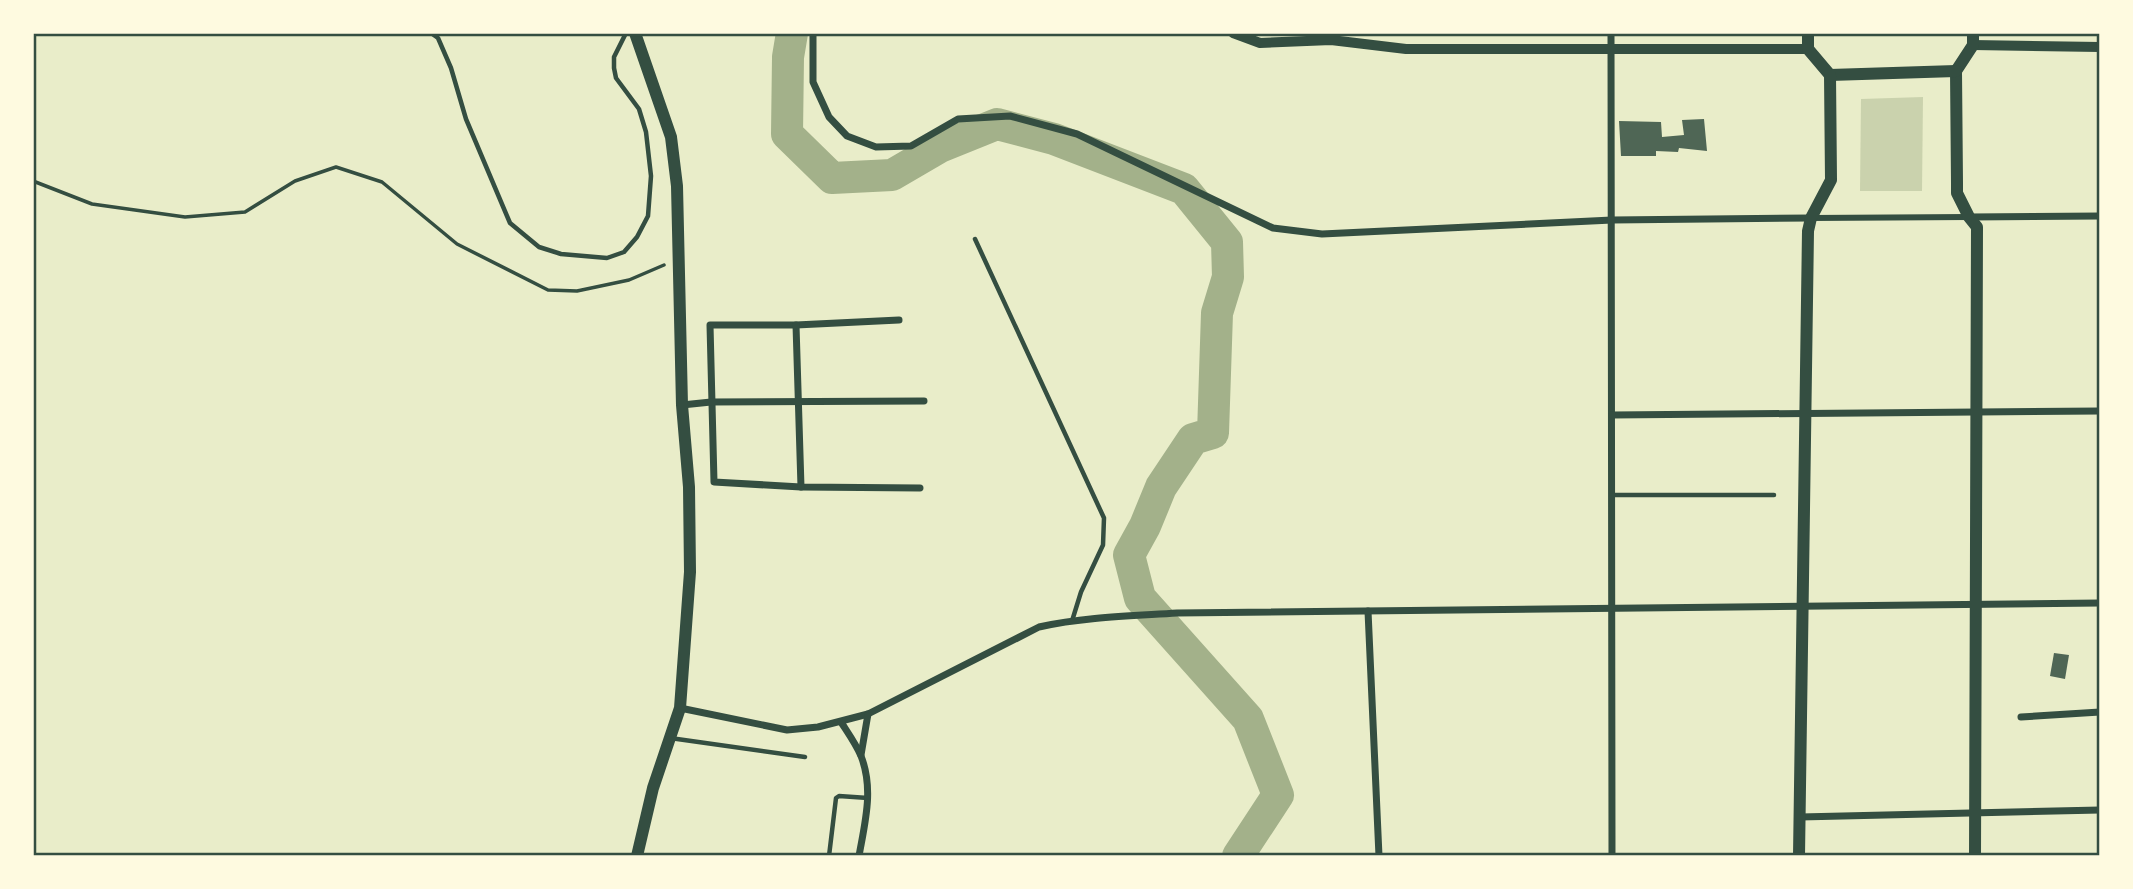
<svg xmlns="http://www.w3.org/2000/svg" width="2133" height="889" viewBox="0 0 2133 889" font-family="'Public Sans',sans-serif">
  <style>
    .green { fill: #cad2ad }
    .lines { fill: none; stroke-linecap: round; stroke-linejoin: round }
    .river { stroke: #a3b18a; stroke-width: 32 }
    .building { fill: #4f6655 }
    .path { stroke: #344e41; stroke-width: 3.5 }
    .service { stroke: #344e41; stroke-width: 4.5 }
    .pedestrian { stroke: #344e41; stroke-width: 6 }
    .minor { stroke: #344e41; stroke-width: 7 }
    .tertiary { stroke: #344e41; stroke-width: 10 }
    .secondary { stroke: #344e41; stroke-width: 12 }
    .neatline { fill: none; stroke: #344e41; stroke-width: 2.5 }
  </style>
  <rect width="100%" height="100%" fill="#e9edc9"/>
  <polygon class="green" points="1923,97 1922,191 1860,191 1861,99"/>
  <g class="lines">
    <polyline class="river" points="792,33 788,57 787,134 832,178 892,175 940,147 997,124 1054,139 1184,189 1227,242 1228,277 1217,313 1213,433 1193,439 1161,487 1145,526 1129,555 1140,598 1248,719 1278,795 1238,856"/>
  </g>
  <g class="building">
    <polygon points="1704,119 1707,151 1679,148 1678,152 1656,151 1656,156 1621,156 1619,121 1661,122 1662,137 1684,135 1682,120"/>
    <polygon points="2054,653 2069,655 2065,679 2050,676"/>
  </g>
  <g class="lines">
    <polyline class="path" points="33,181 92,204 185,217 245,212 295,181 336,167 382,182 457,244 548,290 577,291 629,280 664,265"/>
    <g class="service">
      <polyline points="431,33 438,38 451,68 466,119 510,223 539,247 561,254 607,258 624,252 637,237 648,216 651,176 646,132 639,109 616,78 614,68 614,57 626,33"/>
      <polyline points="975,239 1104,518 1103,545 1081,592 1072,621"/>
      <polyline points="1612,495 1774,495"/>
      <polyline points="670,738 805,757"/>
      <polyline points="829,856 836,798 839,796 868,798"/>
    </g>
    <polyline class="pedestrian" points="1811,218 1969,217"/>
    <g class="minor">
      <polyline points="813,33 813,82 829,117 847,136 876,147 911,146 958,119 1010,116 1077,134 1273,228 1322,234 1612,220 1811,218"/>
      <polyline points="1611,33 1612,856"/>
      <polyline points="1969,217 2100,216"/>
      <polyline points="899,320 796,325 710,325 714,482 801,487 920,488"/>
      <polyline points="796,325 801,487"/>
      <polyline points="682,405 711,402 924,401"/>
      <polyline points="1612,415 2100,411"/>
      <polyline points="1368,611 1379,856"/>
      <path d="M 680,708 L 787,730 L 818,727 L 868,714 L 1039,627 C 1084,617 1131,616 1177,613 L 2100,603"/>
      <polyline points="2021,717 2100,712"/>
      <path d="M 841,722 C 848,733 856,744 861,756 C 874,789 865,822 859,856"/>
      <polyline points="861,755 868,714"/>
      <polyline points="1800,817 2100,810"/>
    </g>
    <g class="tertiary">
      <polyline points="1233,33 1260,43 1331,40 1406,49 1808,49"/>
      <polyline points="1973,45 2100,47"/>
    </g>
    <g class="secondary">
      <polyline points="635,33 671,137 677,186 682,405 689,487 690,572 680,708 653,788 637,856"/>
      <polyline points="1973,33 1973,45 1956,71 1957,183 1957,193 1969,217 1977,227 1975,856"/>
      <polyline points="1830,75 1956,71"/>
      <polyline points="1799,856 1808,231 1811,218 1831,180 1830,75 1808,49 1808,33"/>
    </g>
  </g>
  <rect width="2133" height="889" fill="none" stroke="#fefae0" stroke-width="70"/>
  <rect x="35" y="35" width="2063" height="819" class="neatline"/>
</svg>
